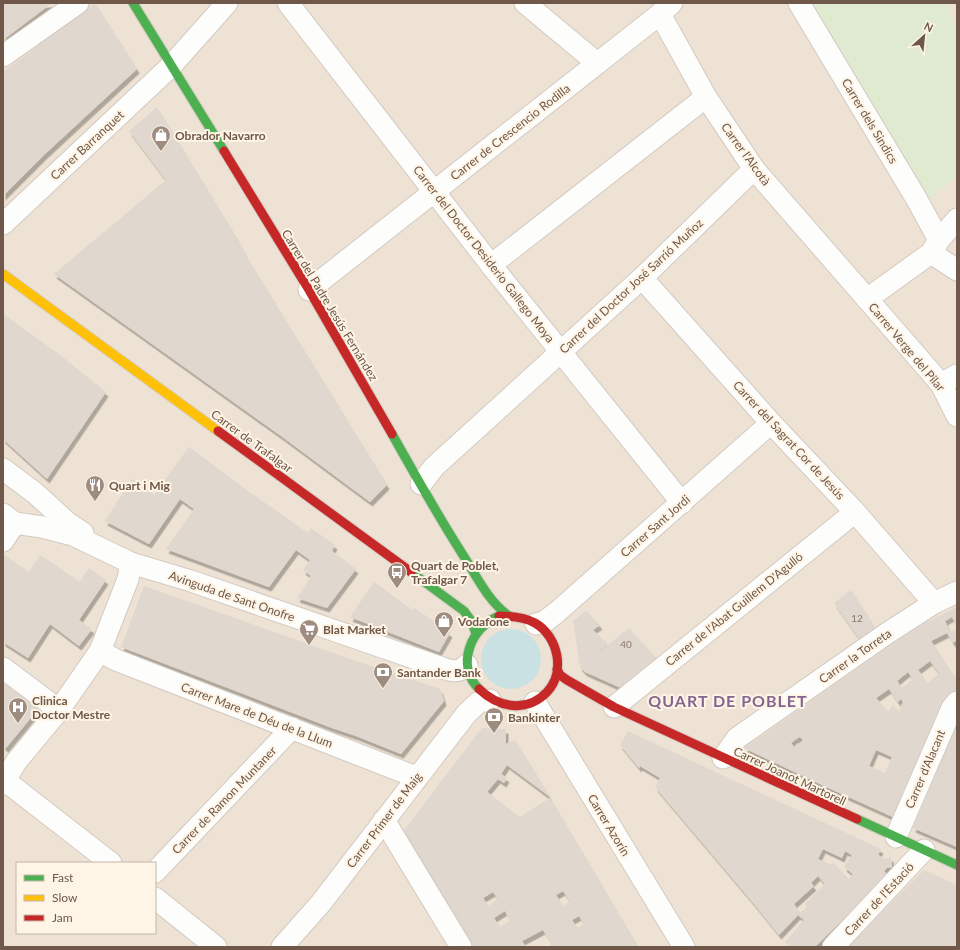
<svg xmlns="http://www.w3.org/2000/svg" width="960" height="950" viewBox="0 0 960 950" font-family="Lato,sans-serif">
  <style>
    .residential { fill: #ede2d3; fill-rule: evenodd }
    .green { fill: #e0ead1 }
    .water { fill: #c9e1e3 }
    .building { fill: #e0d7ce; fill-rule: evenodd; filter: url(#shadow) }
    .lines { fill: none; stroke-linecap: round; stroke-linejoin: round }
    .street-casing { stroke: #d3cac2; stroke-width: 23 }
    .fast-casing { stroke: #d4cbc3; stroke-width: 11 }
    .slow-casing { stroke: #d4cbc3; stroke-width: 11 }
    .jam-casing { stroke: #d4cbc3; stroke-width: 11 }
    .street { stroke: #fdfdfb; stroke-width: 21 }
    .fast { stroke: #4caf50; stroke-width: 9 }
    .slow { stroke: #ffc107; stroke-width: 9 }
    .jam { stroke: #c62828; stroke-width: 9 }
    .labels { text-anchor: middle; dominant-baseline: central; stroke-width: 4; stroke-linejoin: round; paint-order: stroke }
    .number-label { font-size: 10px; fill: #8d796c }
    .street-label { font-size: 12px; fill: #6f5749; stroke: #fef5e6 }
    .poi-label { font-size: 12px; font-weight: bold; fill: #6f5749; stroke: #fef5e6; text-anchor: start }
    .district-label { font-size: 16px; font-weight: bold; letter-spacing: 1px; fill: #846592; stroke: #fef5e6 }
  </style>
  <defs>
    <filter id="shadow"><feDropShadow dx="2.5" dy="4.5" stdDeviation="0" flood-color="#0004"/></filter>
  </defs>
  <rect width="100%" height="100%" fill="#f4efe6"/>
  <path class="residential" d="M 3,3 L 955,3 L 957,7 L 957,947 L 3,947 ZM 17,863 L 155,863 L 155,933 L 17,933 Z"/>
  <polygon class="green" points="811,3 946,3 957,35 957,176 930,199"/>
  <circle class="water" cx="511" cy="659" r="30"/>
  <g class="building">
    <polygon points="3,3 52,3 3,40"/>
    <polygon points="95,3 137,69 45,154 3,196 3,72"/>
    <polygon points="157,107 233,232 247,258 387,485 370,502 281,436 54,274 166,180 129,131"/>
    <polygon points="3,314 59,354 106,392 47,479 3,439"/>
    <polygon points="189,447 248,491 308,533 311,528 335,545 332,551 356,569 327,608 297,598 311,576 303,570 310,560 296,550 269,587 166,549 194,509 180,499 149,544 105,521 132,479 154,495"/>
    <polygon points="3,554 29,572 40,555 80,582 89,568 106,580 79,620 92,629 79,646 50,624 28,658 3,642"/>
    <polygon points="374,582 413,610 415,608 450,633 439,652 350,617"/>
    <polygon points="144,586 356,661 440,689 444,701 401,754 356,736 332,728 121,647"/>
    <polygon points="851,590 878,632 862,643 834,603"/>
    <path d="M 957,607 L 957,627 L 952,617 L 945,621 L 950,632 L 957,629 L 957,640 L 953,643 L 947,633 L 931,641 L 957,680 L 957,694 L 895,818 L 822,785 L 744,748 L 896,641 L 921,625 ZM 930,661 L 939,673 L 928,683 L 918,670 ZM 908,672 L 913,679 L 902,688 L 897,681 ZM 889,689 L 898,702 L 901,699 L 903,702 L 899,712 L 893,705 L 888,712 L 876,698 ZM 799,737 L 803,739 L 800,745 L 798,743 L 794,747 L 791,743 ZM 876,750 L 892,757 L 885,773 L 869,766 Z"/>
    <polygon points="586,611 600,625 593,630 608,644 593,657 629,628 657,659 621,688 585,672 580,667 573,621"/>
    <polygon points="3,680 39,708 6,748 3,746"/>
    <polygon points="957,723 957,847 913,828"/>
    <path d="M 482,728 L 506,729 L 506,744 L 515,740 L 550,797 L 507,765 L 501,774 L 507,778 L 504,783 L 498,779 L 487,792 L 520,817 L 550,798 L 638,947 L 553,947 L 543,930 L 522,941 L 526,947 L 475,947 L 404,830 ZM 563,891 L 570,901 L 563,906 L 556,895 ZM 493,892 L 498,899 L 488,906 L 483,898 ZM 505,911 L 510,921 L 500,927 L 494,918 ZM 579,916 L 584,924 L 577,928 L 572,920 Z"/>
    <path d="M 628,731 L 881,849 L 878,855 L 885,859 L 891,857 L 892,867 L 887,868 L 884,871 L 888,875 L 815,947 L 790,947 L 785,942 L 804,920 L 798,915 L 779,935 L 754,904 L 655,787 L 660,778 L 640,766 L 639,768 L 620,745 ZM 823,849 L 842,858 L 845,851 L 852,855 L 844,867 L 853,874 L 848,880 L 844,877 L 846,876 L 833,862 L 831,865 L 818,859 ZM 818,876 L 825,884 L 805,904 L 807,907 L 800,913 L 794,904 L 814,886 L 811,883 Z"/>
    <polygon points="924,870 957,885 957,947 847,947"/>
  </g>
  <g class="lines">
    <g class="street-casing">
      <g id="street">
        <polyline points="288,3 491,265 682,503"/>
        <polyline points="525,3 597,63"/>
        <polyline points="799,3 916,198 939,240"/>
        <polyline points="660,14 706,97 754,169 941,384 957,416"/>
        <polyline points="3,56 78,3"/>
        <polyline points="3,224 171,66 227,3"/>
        <polyline points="931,253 957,270"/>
        <polyline points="491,265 706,97"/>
        <polyline points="642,278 771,423 855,512 934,603"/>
        <polyline points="309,290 660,14 672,3"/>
        <polyline points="867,299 931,253 939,240 957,219"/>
        <polyline points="941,384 957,375"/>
        <polyline points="3,469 35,493 68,523 83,533"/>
        <polyline points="421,484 434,467 642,278 754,169"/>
        <path d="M 3,514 L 15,523 L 42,527 L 73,535 L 131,563 L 191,581 L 437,666 C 449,670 457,675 467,665"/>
        <polyline points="3,541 15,523"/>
        <polyline points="536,624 544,622 556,613 771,423"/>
        <polyline points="100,651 116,660 416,777"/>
        <polyline points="3,668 59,710"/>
        <polyline points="535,702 684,947"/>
        <polyline points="614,707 855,512"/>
        <polyline points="723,758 737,738 886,634 934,603 957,592"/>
        <polyline points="3,779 111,863"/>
        <polyline points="3,784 16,762 59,710 100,651 128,579 131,563"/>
        <polyline points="384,820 461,947"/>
        <polyline points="896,837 952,708 957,702"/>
        <polyline points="155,872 292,728"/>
        <polyline points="155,898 216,947"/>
        <polyline points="282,947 321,903 467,713 479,702 490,700"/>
        <polyline points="833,947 924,850"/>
      </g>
    </g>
    <g class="fast-casing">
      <g id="fast">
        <polyline points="133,3 224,151"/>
        <path d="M 392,434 C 415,475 438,516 463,555 C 477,577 488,601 509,616"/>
        <polyline points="411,572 464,611 472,622 476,634"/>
        <path d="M 479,689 C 455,666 471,627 499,616"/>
        <polyline points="857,819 957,865"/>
      </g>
    </g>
    <g class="slow-casing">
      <polyline id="slow" points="3,274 218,431"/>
    </g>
    <g class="jam-casing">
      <g id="jam">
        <polyline points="224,151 309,290 392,434"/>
        <polyline points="218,431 411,572"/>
        <polyline points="557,669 560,675 567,680 614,707 857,819"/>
        <path d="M 479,689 C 499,708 527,713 547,692 C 566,672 558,636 535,623 C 524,617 511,616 499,616"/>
      </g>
    </g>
    <use href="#street" class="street"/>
    <use href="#fast" class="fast"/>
    <use href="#slow" class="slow"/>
    <use href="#jam" class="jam"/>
  </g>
  <defs>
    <g id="shop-pin" transform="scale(1)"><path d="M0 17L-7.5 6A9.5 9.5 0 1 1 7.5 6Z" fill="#9e8c80" stroke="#fef5e6"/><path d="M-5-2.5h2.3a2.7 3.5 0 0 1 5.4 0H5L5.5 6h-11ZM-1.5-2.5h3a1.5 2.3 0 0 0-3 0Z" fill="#fff"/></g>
    <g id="restaurant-pin" transform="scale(1)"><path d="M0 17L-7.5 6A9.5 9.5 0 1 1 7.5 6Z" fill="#9e8c80" stroke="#fef5e6"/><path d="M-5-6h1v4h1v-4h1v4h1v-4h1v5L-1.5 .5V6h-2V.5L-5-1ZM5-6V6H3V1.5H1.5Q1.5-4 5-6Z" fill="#fff"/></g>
    <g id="bus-pin" transform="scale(1)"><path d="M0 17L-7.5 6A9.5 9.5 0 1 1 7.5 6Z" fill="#9e8c80" stroke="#fef5e6"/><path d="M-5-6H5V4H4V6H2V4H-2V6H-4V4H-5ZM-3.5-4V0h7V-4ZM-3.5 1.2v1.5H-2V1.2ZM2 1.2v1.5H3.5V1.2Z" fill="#fff"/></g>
    <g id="supermarket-pin" transform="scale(1)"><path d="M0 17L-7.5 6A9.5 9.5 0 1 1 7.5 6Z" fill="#9e8c80" stroke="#fef5e6"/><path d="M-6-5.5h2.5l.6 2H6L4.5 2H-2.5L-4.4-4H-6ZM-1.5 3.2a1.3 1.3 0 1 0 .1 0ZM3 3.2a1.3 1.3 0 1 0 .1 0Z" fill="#fff"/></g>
    <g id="bank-pin" transform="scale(1)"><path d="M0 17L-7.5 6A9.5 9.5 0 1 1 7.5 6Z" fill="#9e8c80" stroke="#fef5e6"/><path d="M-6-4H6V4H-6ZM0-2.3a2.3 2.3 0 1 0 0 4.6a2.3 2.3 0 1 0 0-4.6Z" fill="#fff"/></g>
    <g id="hospital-pin" transform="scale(1)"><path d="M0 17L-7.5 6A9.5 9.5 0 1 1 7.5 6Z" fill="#9e8c80" stroke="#fef5e6"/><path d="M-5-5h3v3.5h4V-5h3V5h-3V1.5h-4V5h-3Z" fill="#fff"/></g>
  </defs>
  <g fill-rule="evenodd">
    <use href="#shop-pin" x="161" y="135"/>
    <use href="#restaurant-pin" x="95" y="485"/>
    <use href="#bus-pin" x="397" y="572"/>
    <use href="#shop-pin" x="444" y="621"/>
    <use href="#supermarket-pin" x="309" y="629"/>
    <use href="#bank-pin" x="383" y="672"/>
    <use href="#hospital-pin" x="18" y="707"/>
    <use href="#bank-pin" x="494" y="717"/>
  </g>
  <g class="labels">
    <g class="number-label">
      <text x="857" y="618">12</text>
      <text x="626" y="644">40</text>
    </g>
    <g class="street-label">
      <text transform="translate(870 121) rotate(59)">Carrer dels Sindics</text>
      <text transform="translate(510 132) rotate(-38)">Carrer de Crescencio Rodilla</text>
      <text transform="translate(87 145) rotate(-43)">Carrer Barranquet</text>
      <text transform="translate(746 154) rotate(54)">Carrer l'Alcotà</text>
      <text transform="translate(484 254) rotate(52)">Carrer del Doctor Desiderio Gallego Moya</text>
      <text transform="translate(631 286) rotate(-43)">Carrer del Doctor José Sarrió Muñoz</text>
      <text transform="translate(330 305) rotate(59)">Carrer del Padre Jesús Fernández</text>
      <text transform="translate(907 347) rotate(50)">Carrer Verge del Pilar</text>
      <text transform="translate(789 440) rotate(47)">Carrer del Sagrat Cor de Jesús</text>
      <text transform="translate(252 441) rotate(36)">Carrer de Trafalgar</text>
      <text transform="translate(655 526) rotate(-41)">Carrer Sant Jordi</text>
      <text transform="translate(232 596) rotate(19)">Avinguda de Sant Onofre</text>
      <text transform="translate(734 609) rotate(-39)">Carrer de l'Abat Guillem D'Agulló</text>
      <text transform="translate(855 656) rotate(-35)">Carrer la Torreta</text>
      <text transform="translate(257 715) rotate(21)">Carrer Mare de Déu de la Llum</text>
      <text transform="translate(925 769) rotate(-67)">Carrer d'Alacant</text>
      <text transform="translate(790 776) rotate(25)">Carrer Joanot Martorell</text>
      <text transform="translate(224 800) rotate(-46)">Carrer de Ramon Muntaner</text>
      <text transform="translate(384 820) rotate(-53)">Carrer Primer de Maig</text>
      <text transform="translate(609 825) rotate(59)">Carrer Azorín</text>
      <text transform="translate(879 899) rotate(-47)">Carrer de l'Estació</text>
    </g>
    <g class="poi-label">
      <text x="175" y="135">Obrador Navarro</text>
      <text x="109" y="485">Quart i Mig</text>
      <text x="411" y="565">Quart de Poblet,<tspan x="411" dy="14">Trafalgar 7</tspan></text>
      <text x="458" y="621">Vodafone</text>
      <text x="323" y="629">Blat Market</text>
      <text x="397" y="672">Santander Bank</text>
      <text x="32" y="700">Clinica<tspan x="32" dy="14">Doctor Mestre</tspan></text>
      <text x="508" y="717">Bankinter</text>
    </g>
    <g class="district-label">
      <text x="728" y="700">QUART DE POBLET</text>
    </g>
  </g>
  <rect width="960" height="950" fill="none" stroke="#6f5749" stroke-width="8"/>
  <rect x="16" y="862" width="140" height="72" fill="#fef5e6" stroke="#c5b6a7"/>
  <rect x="24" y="875" width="20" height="6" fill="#4caf50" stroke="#c5b6a7"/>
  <text x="52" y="882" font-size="12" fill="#6f5749">Fast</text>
  <rect x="24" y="895" width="20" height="6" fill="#ffc107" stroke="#c5b6a7"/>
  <text x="52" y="902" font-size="12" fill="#6f5749">Slow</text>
  <rect x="24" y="915" width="20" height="6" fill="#c62828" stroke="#c5b6a7"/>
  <text x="52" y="922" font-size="12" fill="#6f5749">Jam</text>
  <g transform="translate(924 36) rotate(27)" stroke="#fef5e6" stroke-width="3" paint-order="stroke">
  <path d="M0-3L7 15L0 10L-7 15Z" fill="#6f5749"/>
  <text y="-6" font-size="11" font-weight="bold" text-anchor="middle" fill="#6f5749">N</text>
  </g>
</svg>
